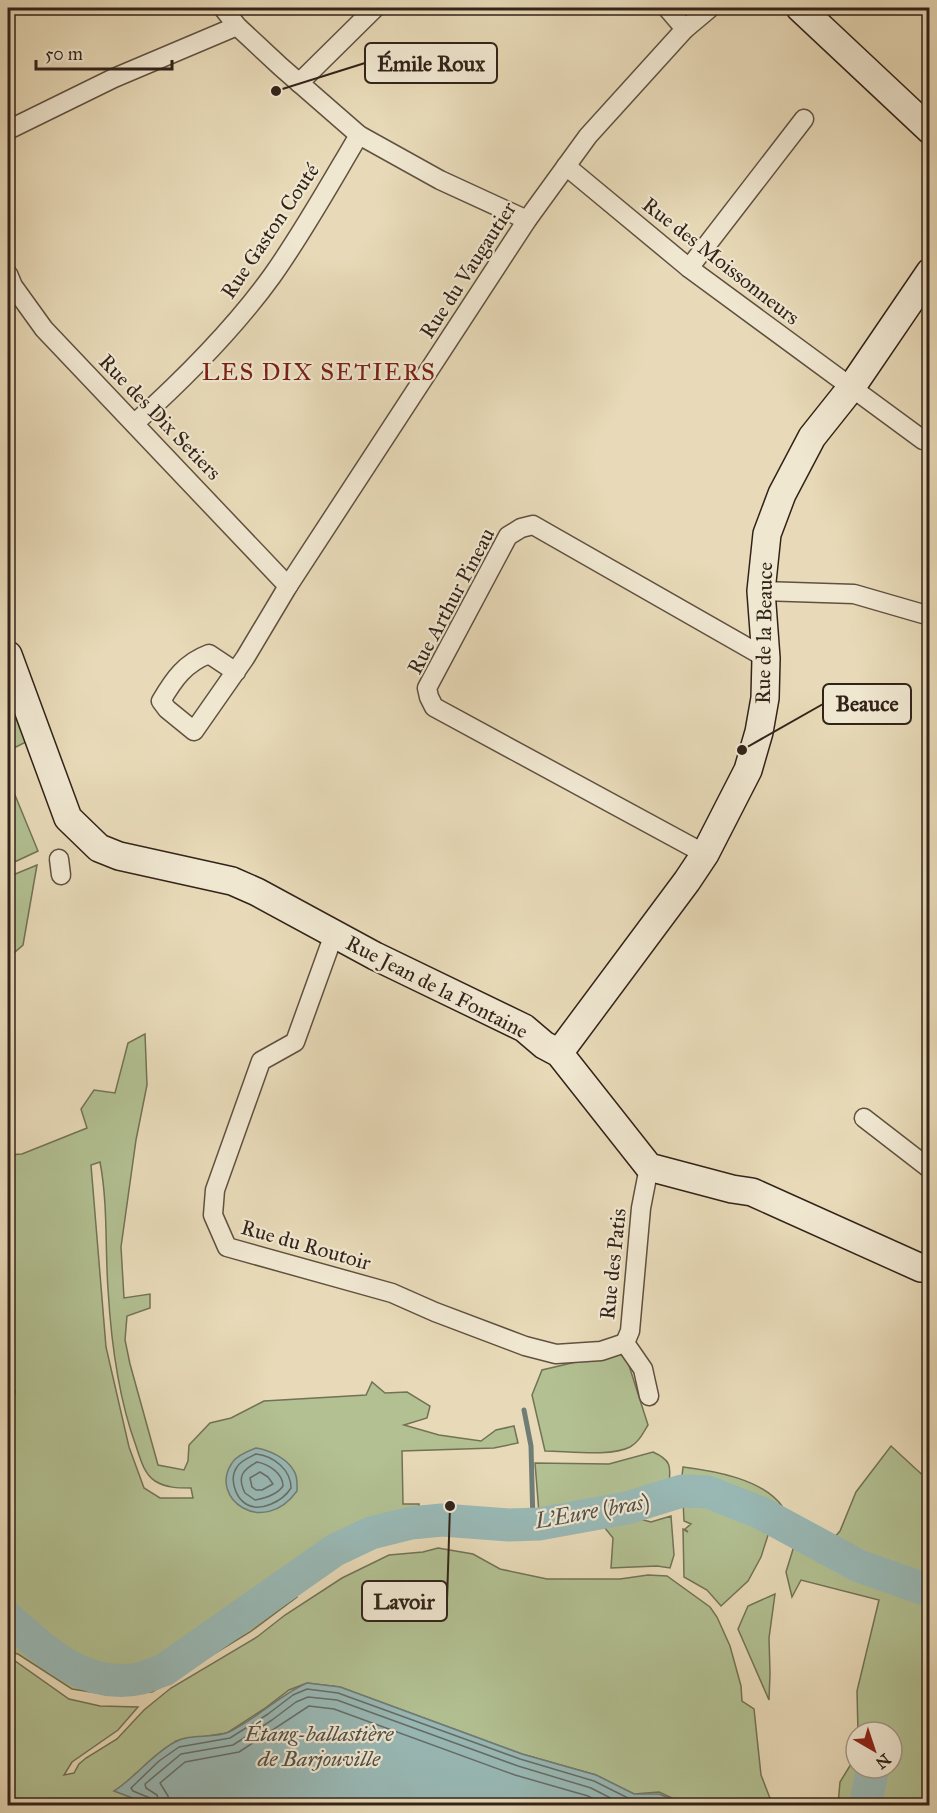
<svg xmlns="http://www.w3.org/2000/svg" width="937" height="1813" viewBox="0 0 937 1813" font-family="'IM FELL Great Primer',serif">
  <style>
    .green { fill: #b2c092; stroke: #727256; stroke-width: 1.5; fill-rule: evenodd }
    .water { fill: #99b9b6; stroke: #707d77; stroke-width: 1.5 }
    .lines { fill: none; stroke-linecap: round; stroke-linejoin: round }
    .shore { stroke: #666e68; stroke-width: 1.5 }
    .stream { stroke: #707d77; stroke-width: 5 }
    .river { stroke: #99b9b6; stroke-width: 33 }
    .street-casing { stroke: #605141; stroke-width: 21 }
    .secondary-casing { stroke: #322319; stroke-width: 30 }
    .street { stroke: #f0e7d1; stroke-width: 18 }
    .secondary { stroke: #f0e7d1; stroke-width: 27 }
    .labels { text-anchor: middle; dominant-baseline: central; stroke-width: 4.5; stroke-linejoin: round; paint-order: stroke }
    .street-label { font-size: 21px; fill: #322319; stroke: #f0e7d1 }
    .water-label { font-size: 22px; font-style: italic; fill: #515048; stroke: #f0e7d1 }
    .quarter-label { font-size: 24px; letter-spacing: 1.5px; fill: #7a1f14; stroke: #f0e7d1 }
    .leader { fill: none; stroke: #322319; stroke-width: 2 }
    .callout-dot { fill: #322319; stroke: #f0e7d1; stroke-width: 2 }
    .callout { fill: #f0e7d1; stroke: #322319; stroke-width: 2 }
    .callout-label { font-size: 22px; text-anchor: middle; font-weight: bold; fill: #322319 }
  </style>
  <rect width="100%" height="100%" fill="#e8dab8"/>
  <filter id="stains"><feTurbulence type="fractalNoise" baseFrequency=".00333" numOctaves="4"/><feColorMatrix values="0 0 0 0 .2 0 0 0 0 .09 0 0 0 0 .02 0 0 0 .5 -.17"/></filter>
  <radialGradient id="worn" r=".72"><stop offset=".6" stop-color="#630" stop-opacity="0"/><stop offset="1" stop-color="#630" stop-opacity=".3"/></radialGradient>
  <g class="green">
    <polygon points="8,694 28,741 8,751"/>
    <polygon points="8,778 38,851 8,865"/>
    <polygon points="37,865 23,945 8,958 8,877"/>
    <path d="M 145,1034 L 147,1085 L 136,1140 L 121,1247 L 124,1298 L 150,1294 L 150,1308 L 127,1316 L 125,1340 L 130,1364 L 158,1465 L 184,1470 L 188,1461 L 189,1445 L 210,1423 L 231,1418 L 264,1401 L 366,1395 L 372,1382 L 385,1393 L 407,1392 L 430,1406 L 427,1418 L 404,1425 L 439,1435 L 481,1441 L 496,1430 L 514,1426 L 518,1443 L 494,1448 L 402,1451 L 403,1504 L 419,1504 L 419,1512 L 390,1518 L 365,1526 L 322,1548 L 165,1658 C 158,1662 151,1668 145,1670 C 114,1678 77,1664 53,1646 C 37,1634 26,1621 8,1614 L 8,1403 L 11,1410 L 15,1392 L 8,1399 L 8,1155 L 22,1154 L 87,1128 L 81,1109 L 94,1090 L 115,1093 L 128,1043 ZM 100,1162 C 108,1204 105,1247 108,1289 C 111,1341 118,1397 136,1446 C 140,1458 144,1474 155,1481 C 166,1488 178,1488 191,1488 L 193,1498 L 160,1498 L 144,1488 L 129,1447 L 106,1347 L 91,1165 Z"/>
    <path d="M 625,1353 L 648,1425 C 643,1433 639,1442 630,1447 C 611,1457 567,1451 545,1451 L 532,1395 L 542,1370 L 610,1354 Z"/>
    <polygon points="891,1446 929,1481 929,1805 838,1805 840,1782 856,1756 856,1768 892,1768 892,1732 858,1732 857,1691 879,1600 801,1580 792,1597 786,1572 794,1546 821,1553 840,1531 856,1492"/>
    <path d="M 653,1452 C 671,1460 671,1466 669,1484 C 647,1483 626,1494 605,1500 C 583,1506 562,1510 539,1513 L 535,1463 L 609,1464 Z"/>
    <path d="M 683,1467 C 715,1471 762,1479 782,1506 L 781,1514 C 756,1501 729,1481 699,1481 C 693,1482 686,1484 681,1485 Z"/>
    <polygon points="683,1501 701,1501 770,1529 761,1557 748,1581 721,1606 707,1590 684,1577 683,1529 688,1532 685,1529 691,1524 684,1521"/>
    <polygon points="671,1516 674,1555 670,1568 657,1566 611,1568 613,1538 601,1523 628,1522 640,1519 651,1522"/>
    <polygon points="438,1548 473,1554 500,1569 547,1579 620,1579 648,1575 667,1576 710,1607 717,1617 730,1646 741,1686 742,1701 754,1709 761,1775 773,1806 687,1805 659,1792 634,1794 596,1775 522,1754 340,1687 307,1683 289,1690 264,1709 227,1733 176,1741 135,1774 127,1783 115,1791 146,1803 147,1805 8,1806 8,1660 15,1661 69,1699 100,1706 138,1707 118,1730 72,1762 64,1775 74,1773 79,1764 86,1758 117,1739 144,1710 171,1688 257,1637 285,1615 342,1578 389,1555 423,1552"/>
    <path d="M 292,1586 L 297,1597 L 250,1632 L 152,1692 L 104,1694 L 72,1689 L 18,1654 L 8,1652 L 8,1624 C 63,1669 88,1699 163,1673 Z"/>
    <polygon points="775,1594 769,1638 770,1673 769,1700 738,1629 748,1606"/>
  </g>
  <g class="water">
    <path d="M 256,1448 C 269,1450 287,1458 294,1471 C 298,1477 297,1485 297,1491 C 263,1538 208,1498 232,1463 C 236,1456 248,1451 256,1448 Z"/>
    <path d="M 307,1683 L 340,1687 L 522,1754 L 596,1775 L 634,1794 L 659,1794 L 687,1805 L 147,1806 L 146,1803 L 114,1791 C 136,1777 152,1754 175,1742 C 190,1733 213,1739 229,1732 C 257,1719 279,1695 307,1683 Z"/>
  </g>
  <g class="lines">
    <g class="shore">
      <path d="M 256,1454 C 274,1456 291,1470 291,1488 C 283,1501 260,1513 246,1504 C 235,1497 229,1478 237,1467 C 240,1461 250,1457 256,1454 Z"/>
      <path d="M 257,1462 C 268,1464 283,1473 283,1486 C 277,1495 266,1498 255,1500 L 245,1493 C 237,1477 242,1470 257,1462 Z"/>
      <polygon points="260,1472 268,1477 273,1484 262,1490 256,1490 252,1487 250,1478"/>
      <polyline points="152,1806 150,1798 133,1791 131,1788 159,1761 179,1747 230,1738 268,1714 293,1695 307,1689 338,1693 520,1759 594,1781 632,1800 658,1800 671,1806"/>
      <polyline points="160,1806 157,1795 146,1788 145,1784 181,1754 233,1745 272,1720 296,1702 308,1697 337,1700 518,1766 591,1788 626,1806"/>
      <polyline points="169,1806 168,1796 160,1783 185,1762 239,1752 309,1706 334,1709 515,1775 588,1796 606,1806"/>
    </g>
    <polyline class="stream" points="524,1410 531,1446 533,1524"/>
    <g class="river">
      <path d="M 8,1618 C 46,1652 87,1691 142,1678 C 149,1676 157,1672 164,1670 L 335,1550 L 371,1533 L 411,1523 L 442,1520 L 509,1525 L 539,1524 L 627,1508 L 682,1491 L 708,1492 L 761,1513 L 859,1566 L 930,1591"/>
      <polyline points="865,1806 873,1768"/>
    </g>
    <g class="street-casing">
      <g id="street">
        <polyline points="223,8 237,26 281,67 359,135 440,180 527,220"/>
        <polyline points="667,8 685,29"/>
        <polyline points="299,83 375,8"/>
        <polyline points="8,130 114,78 237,26"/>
        <polyline points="566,166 689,268 923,440 930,442"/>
        <polyline points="689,268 804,119"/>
        <polyline points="8,274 13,286 44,329 288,586"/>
        <path d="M 135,423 C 185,378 233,330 272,276 C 304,231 331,182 359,135"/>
        <polyline points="761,591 854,594 930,616"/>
        <path d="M 236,672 L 209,654 C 185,663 174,679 161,701 L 167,709 L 194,731 L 245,658 L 288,586 L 527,220 L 588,136 L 685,29 L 710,8"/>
        <polyline points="705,854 434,707 429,697 427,688 508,536 521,528 533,525 766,658"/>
        <polyline points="59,859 61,875"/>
        <polyline points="334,934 295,1042 261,1061 215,1190 213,1215 227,1247 392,1293 435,1312 525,1346 556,1354 601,1351 625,1343"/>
        <polyline points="864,1118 930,1169"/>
        <polyline points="649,1167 641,1208 630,1331 625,1343 643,1369 649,1396"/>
      </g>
    </g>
    <g class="secondary-casing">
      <g id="secondary">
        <polyline points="800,8 930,130"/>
        <polyline points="8,655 68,818 99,848 119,856 232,881 257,892 375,956 524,1028 544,1045 559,1053 649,1167 732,1189 752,1192 921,1268"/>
        <polyline points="559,1053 687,881 705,854 748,770 759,732 765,698 766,658 761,591 767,534 782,494 812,437 851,388 930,272"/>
      </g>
    </g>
    <use href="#street" class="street"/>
    <use href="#secondary" class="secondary"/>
  </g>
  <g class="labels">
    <g class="street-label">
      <text transform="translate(270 231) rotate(-56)">Rue Gaston Couté</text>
      <text transform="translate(721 261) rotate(38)">Rue des Moissonneurs</text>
      <text transform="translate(468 270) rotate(-57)">Rue du Vaugautier</text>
      <text transform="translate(160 417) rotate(46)">Rue des Dix Setiers</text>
      <text transform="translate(451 601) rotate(-62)">Rue Arthur Pineau</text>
      <text transform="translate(764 633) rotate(-89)">Rue de la Beauce</text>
      <text transform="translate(437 987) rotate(27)">Rue Jean de la Fontaine</text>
      <text transform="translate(306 1245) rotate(16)">Rue du Routoir</text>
      <text transform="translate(613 1264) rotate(-84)">Rue des Patis</text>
    </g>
    <g class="water-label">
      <text transform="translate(592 1511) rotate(-10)">L'Eure (bras)</text>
      <text x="319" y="1733">Étang-ballastière<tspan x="319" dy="25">de Barjouville</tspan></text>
    </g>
    <g class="quarter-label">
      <text x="319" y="372">LES DIX SETIERS</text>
    </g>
  </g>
  <path class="leader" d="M276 91L365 63M742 750L823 704M450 1506L447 1601"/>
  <g class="callout-dot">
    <circle cx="276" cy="91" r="6"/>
    <circle cx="742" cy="750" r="6"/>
    <circle cx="450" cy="1506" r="6"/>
  </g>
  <g class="callout">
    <rect x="365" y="43" width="132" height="40" rx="6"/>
    <rect x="823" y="684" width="88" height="40" rx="6"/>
    <rect x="362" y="1581" width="85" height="40" rx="6"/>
  </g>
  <g class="callout-label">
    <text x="431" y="71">Émile Roux</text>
    <text x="867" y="711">Beauce</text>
    <text x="404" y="1609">Lavoir</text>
  </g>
  <rect width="937" height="1813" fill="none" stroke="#e8dab8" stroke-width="30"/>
  <rect x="9" y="9" width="919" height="1795" fill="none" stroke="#322319" stroke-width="3"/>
  <rect x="15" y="15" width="907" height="1783" fill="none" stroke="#322319" stroke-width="1.5"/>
  <g transform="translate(874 1750) rotate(141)"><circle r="28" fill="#f0e7d1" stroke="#a49987" stroke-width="1.5"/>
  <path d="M0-4.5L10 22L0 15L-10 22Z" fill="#8f2418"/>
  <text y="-9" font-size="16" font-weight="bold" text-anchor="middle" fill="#322319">N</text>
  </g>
  <path d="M36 60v9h136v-9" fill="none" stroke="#322319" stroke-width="3"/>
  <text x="45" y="60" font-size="18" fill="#322319" stroke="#f0e7d1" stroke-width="4.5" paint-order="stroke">50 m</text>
  <rect width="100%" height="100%" filter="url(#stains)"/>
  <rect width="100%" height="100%" fill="url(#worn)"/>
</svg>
